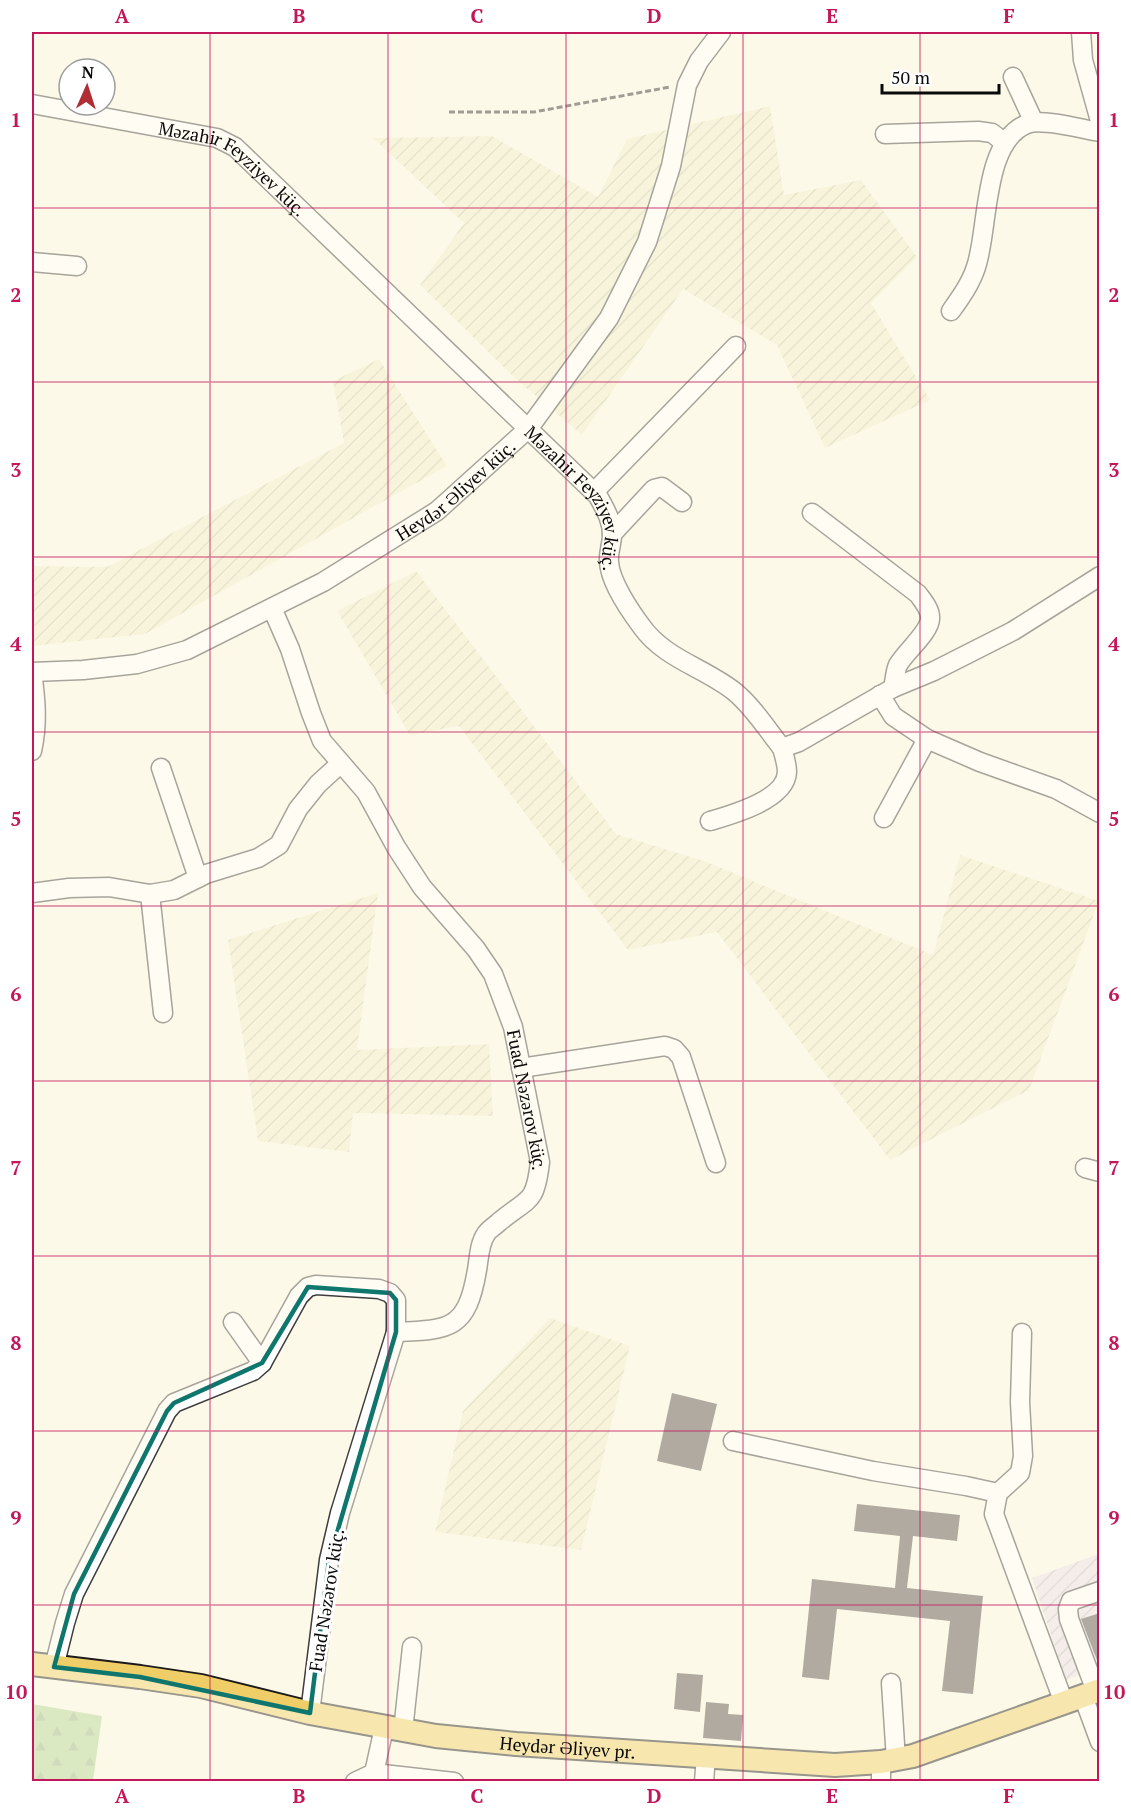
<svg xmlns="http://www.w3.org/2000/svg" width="1131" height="1813" viewBox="0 0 1131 1813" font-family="'PT Serif',serif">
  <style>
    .industrial { fill: url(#industrial-furrows) }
    .farmland { fill: url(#farmland-furrows) }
    .forest { fill: url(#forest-firs) }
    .building { fill: #524b47 }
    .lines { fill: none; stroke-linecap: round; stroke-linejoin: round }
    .minor-casing { stroke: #3d3d3d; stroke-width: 21 }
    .major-casing { stroke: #1b1b1b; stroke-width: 26 }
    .path { stroke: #2c2c2c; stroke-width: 3; stroke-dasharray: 6 3; stroke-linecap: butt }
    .minor { stroke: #fff; stroke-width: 18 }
    .major { stroke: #efce67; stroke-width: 22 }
    .marked { fill: none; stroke: #0f766e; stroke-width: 4.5; stroke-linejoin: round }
    .grid { fill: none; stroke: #c2185b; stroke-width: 1.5; stroke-opacity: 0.55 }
    .labels { text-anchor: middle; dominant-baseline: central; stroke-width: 6; stroke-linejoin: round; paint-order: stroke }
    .street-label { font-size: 18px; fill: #0a0a0a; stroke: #fff }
    .neatline { fill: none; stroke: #c2185b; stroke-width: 2 }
    .grid-label { font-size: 20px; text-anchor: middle; font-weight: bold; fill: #c2185b }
  </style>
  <defs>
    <pattern id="industrial-furrows" width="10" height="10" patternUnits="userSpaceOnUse" patternTransform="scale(1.5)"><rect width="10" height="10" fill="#e8dee9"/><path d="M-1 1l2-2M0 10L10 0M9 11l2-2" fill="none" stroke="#c6bdc6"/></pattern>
    <pattern id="farmland-furrows" width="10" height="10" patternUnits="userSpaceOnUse" patternTransform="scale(1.5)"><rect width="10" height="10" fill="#f1eecb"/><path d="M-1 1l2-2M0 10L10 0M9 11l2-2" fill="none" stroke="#cdcbad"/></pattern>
    <pattern id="forest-firs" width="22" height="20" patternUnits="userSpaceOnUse" patternTransform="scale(1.5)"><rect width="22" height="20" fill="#b2d496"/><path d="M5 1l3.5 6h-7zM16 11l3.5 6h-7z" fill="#98b580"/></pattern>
  </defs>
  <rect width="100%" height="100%" fill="#fdf9e9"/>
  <polygon class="industrial" points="1099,1554 1099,1668 1066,1680 1032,1578"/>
  <g class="farmland">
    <polygon points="770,106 784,195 861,180 917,257 871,303 930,400 825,448 777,345 683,289 582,435 516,379 420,285 464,223 373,138 492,136 598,197 627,139"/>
    <polygon points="379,359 447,466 145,634 32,646 32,566 107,567 344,443 333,381"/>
    <polygon points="416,571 616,834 707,862 933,955 960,855 1099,901 1029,1090 890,1160 717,932 628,950 459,726 410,735 337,611"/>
    <polygon points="378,893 357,1050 489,1044 493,1116 353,1113 349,1152 258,1141 228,940"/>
    <polygon points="550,1318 630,1346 581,1550 435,1532 463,1411"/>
  </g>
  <polygon class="forest" points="32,1704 102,1716 93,1781 32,1781"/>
  <g class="building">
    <polygon points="672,1393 717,1404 701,1471 657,1461"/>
    <polygon points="857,1504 960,1515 957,1541 913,1536 907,1588 983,1596 973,1694 942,1691 950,1621 837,1609 829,1680 802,1677 812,1579 895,1588 900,1536 854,1531"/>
    <polygon points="1100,1613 1100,1668 1081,1619"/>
    <polygon points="677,1673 703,1675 700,1712 674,1709"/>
    <polygon points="706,1702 729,1704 728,1714 743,1715 741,1741 703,1738"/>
  </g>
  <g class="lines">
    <g class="minor-casing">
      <g id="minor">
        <polyline points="1081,32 1083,60 1100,121"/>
        <polyline points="1013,77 1032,118"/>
        <path id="s1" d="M 32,104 L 217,138 L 235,147 L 598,496 C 605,509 612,520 612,535 C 612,544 608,553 609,562 C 610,581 630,611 642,627 C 665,659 705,668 735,692 C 753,707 767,729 782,748 L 799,742 L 893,688 L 934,671 L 1013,631 L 1100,576"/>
        <polyline points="885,134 978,131 992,133 1005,143"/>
        <polyline points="32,262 77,266"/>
        <path d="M 951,311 C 961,297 971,283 976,267 C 989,230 982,142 1027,124 C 1043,118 1081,129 1100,132"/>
        <polyline points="594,492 736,346"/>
        <path d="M 812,513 L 918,594 C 923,601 931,610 930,619 C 929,633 906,651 898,665 C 895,671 895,680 893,688"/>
        <polyline points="612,534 654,489 662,487 682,502"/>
        <path id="s2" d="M 272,608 L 290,649 L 311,713 L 322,741 L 366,792 L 396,847 L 422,887 L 476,949 L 493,974 L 513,1027 L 540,1162 C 535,1205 529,1197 499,1222 C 495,1226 488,1230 486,1234 C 479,1244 479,1259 477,1270 C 467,1329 451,1330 396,1332 L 340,1513 L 329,1560 L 310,1713"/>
        <path id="s3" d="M 32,672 L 83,670 L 137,664 L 187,650 L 323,582 L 437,511 L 529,428 L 609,318 L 647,242 L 671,166 L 687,85 L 699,61 L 721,32"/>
        <polyline points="880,695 893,716 927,739 980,762 1056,789 1100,813"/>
        <path d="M 32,751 C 38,724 36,700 32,672"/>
        <polyline points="161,768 198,878"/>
        <polyline points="884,818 927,739"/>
        <path d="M 710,821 C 731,815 786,800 787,772 C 787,764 784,755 782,748"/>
        <polyline points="32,893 69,888 109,887 150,894 174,890 206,874 258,858 279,845 298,809 318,784 341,763"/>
        <polyline points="150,894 163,1013"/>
        <polyline points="521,1068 665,1046 674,1049 681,1057 716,1163"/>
        <polyline points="1085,1168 1100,1172"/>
        <polyline points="233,1322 262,1363"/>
        <polyline points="1022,1333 1020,1402 1023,1456 1020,1473 998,1493 994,1514 1064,1703"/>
        <polyline points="733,1441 873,1471 966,1486 998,1493"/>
        <polyline points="54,1667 65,1623 74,1594 167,1411 174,1403 253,1371 262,1363 299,1296 308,1287 316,1285 379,1289 390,1293 396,1300 396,1332"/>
        <polyline points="891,1683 896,1760"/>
        <polyline points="1096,1691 1069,1619 1068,1609 1071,1601 1100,1591"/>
        <polyline points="1083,1696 1100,1742"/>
        <polyline points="403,1731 412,1647"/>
        <polyline points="881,1762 881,1782"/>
        <polyline points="355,1782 374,1773 454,1782"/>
        <polyline points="372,1782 384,1728"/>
        <polyline points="704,1782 706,1756"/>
      </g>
    </g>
    <g class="major-casing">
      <g id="major">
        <path id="s4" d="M 32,1664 L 140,1677 L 201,1686 L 310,1713 L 436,1736 L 516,1744 L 835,1765 L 881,1762 L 913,1756 L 1100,1690"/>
      </g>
    </g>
    <polyline class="path" points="449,112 534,112 670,87"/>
    <use href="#minor" class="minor"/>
    <use href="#major" class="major"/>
  </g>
  <path d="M0 0H1131V1813H0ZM 308,1287 L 390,1293 L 396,1300 L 396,1332 L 329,1560 L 310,1713 L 140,1677 L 54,1667 L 74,1594 L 167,1411 L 174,1403 L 262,1363 Z" fill="#fdf9e9" fill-opacity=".55" fill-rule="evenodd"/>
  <path class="marked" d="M 308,1287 L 390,1293 L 396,1300 L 396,1332 L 329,1560 L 310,1713 L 140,1677 L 54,1667 L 74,1594 L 167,1411 L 174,1403 L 262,1363 Z"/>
  <path class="grid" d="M 210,32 L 210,1782M 388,32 L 388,1782M 566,32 L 566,1782M 743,32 L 743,1782M 920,32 L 920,1782M 32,208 L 1100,208M 32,382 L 1100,382M 32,557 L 1100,557M 32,732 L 1100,732M 32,906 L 1100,906M 32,1081 L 1100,1081M 32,1256 L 1100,1256M 32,1431 L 1100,1431M 32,1605 L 1100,1605"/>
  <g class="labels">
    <g class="street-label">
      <text stroke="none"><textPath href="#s1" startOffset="216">Məzahir Feyziyev küç.</textPath></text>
      <text stroke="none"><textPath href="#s3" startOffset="471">Heydər Əliyev küç.</textPath></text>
      <text stroke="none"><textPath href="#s1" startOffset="702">Məzahir Feyziyev küç.</textPath></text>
      <text stroke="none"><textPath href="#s2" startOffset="564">Fuad Nəzərov küç.</textPath></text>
      <text transform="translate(326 1600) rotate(-81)">Fuad Nəzərov küç.</text>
      <text stroke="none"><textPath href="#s4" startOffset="543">Heydər Əliyev pr.</textPath></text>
    </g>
  </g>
  <rect width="1131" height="1813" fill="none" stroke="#ffffff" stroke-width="66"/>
  <g transform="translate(87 87) rotate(3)"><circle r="28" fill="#ffffff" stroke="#9d9d9d" stroke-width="1.5"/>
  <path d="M0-4.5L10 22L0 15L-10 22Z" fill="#af2d33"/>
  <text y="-9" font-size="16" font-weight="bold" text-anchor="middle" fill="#0a0a0a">N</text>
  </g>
  <path d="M882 84v9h117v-9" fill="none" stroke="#0a0a0a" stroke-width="3"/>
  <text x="891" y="84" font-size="18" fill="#0a0a0a" stroke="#ffffff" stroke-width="4.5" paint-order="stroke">50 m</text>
  <rect x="33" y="33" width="1065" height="1747" class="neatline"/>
  <g class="grid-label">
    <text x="122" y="23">A</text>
    <text x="299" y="23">B</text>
    <text x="477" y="23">C</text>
    <text x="654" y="23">D</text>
    <text x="832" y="23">E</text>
    <text x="1009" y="23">F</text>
    <text x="16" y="127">1</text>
    <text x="1114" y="127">1</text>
    <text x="16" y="302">2</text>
    <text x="1114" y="302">2</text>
    <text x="16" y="477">3</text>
    <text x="1114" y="477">3</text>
    <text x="16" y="651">4</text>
    <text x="1114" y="651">4</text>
    <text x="16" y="826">5</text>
    <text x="1114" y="826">5</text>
    <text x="16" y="1001">6</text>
    <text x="1114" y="1001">6</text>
    <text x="16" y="1175">7</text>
    <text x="1114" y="1175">7</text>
    <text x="16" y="1350">8</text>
    <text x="1114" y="1350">8</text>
    <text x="16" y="1525">9</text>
    <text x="1114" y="1525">9</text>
    <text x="16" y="1699">10</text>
    <text x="1114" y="1699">10</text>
    <text x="122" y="1803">A</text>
    <text x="299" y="1803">B</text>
    <text x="477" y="1803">C</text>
    <text x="654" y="1803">D</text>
    <text x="832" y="1803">E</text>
    <text x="1009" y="1803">F</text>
  </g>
</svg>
